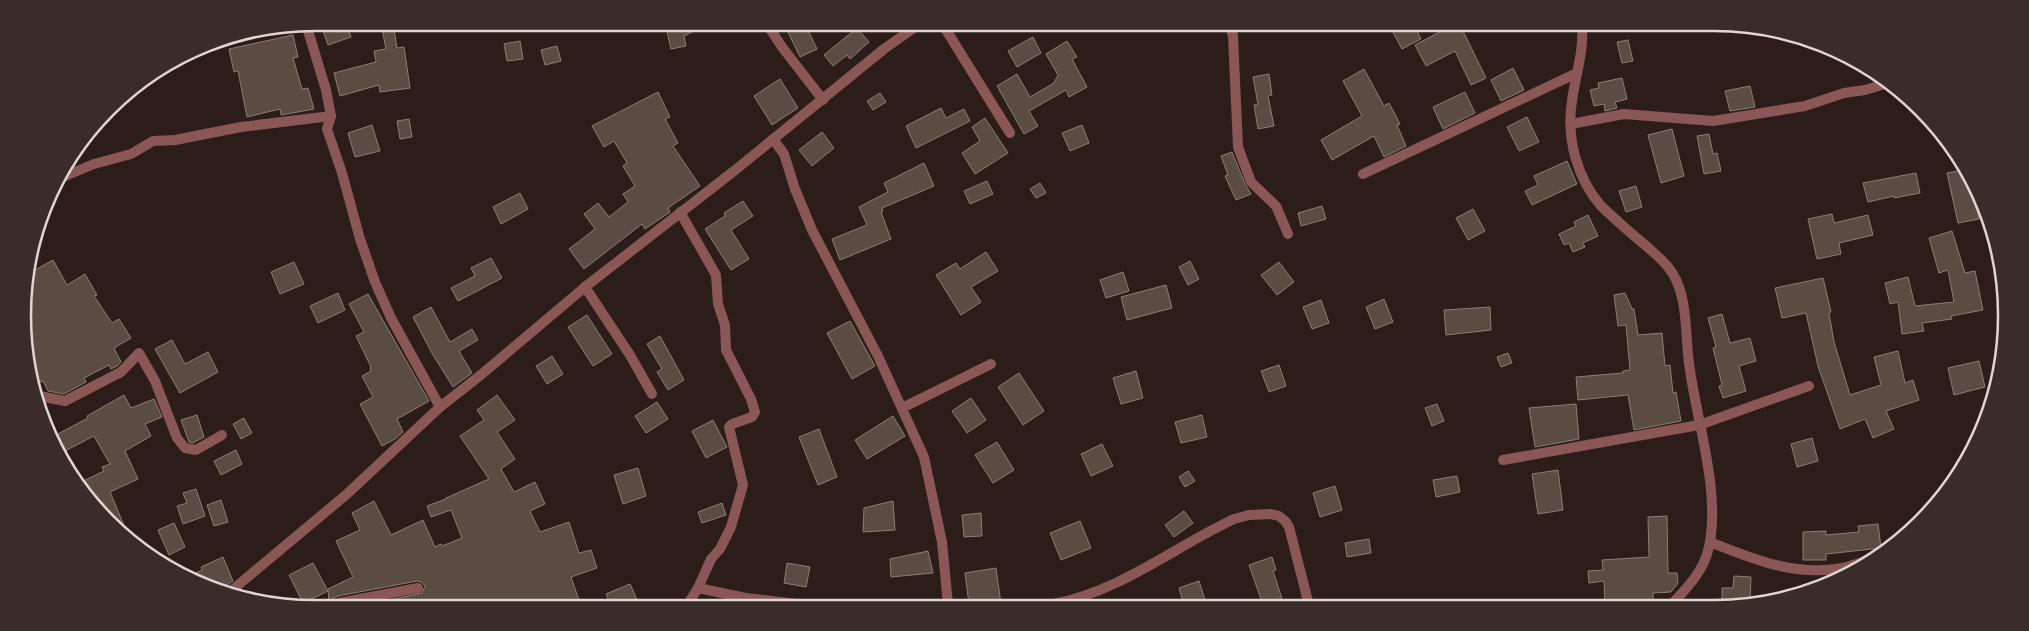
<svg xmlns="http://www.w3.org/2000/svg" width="2029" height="631" viewBox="0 0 2029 631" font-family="Inter,sans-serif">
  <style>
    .building { fill: #5a4c42; stroke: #8d7d73 }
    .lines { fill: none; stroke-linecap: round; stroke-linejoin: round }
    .minor { stroke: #8a5656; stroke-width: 10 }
    .tertiary { stroke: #8a5656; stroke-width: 10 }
    .rim { fill: none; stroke: #e0d5d2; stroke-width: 2.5 }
  </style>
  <rect width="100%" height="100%" fill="#2c1d19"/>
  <g class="building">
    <polygon points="328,23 346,23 351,37 328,45 321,25"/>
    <polygon points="381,23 393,23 397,48 404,47 410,88 380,92 379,85 340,96 334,73 376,62 374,51 386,49"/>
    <polygon points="681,24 708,24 684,36 686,46 671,49 666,27"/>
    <polygon points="796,24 805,24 817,49 800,57 787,30"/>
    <polygon points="1390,27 1415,27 1421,39 1402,49"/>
    <polygon points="1449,27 1461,27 1486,78 1471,85 1455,51 1426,66 1415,45"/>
    <polygon points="857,28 869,42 850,59 847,55 833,66 824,55"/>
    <polygon points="293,35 298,57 293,58 302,89 308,88 314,109 281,115 280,109 247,117 238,71 234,72 229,49"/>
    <polygon points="1033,37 1041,53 1017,67 1008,51"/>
    <polygon points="1628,40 1633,61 1622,63 1617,42"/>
    <polygon points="520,41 523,59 507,61 504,44"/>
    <polygon points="1067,41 1077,57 1072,59 1087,87 1069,97 1066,90 1029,111 1038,126 1024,134 997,86 1017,74 1030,97 1054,83 1058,75 1046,54"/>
    <polygon points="557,46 561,61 545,65 541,50"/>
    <polygon points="1513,68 1524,90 1501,101 1491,80"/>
    <polygon points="1364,69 1384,106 1389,103 1400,124 1397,125 1406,146 1384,157 1374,136 1332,160 1321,140 1362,116 1343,81"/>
    <polygon points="1269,74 1272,95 1268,96 1274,126 1258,129 1254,105 1258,104 1253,77"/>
    <polygon points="1622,78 1627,99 1615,102 1617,108 1605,111 1604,104 1594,106 1590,90 1599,88 1598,83"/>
    <polygon points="780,79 798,108 772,125 754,96"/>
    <polygon points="1750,86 1755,107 1730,111 1725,91"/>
    <polygon points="658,92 670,117 665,119 678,143 673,146 700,186 668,208 670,212 645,229 642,224 584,269 569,249 595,229 584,214 598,203 609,217 628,202 623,194 635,186 623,166 627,163 614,141 604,147 592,126"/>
    <polygon points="1465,92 1475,113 1443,129 1433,107"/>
    <polygon points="880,93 886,102 873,110 867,101"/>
    <polygon points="941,108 946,118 964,109 970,121 916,148 906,126"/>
    <polygon points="1527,117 1539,142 1519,151 1507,127"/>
    <polygon points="985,118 1008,153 975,174 962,153 980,141 972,127"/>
    <polygon points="409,119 412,137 400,139 397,121"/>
    <polygon points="372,125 380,151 355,157 348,133"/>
    <polygon points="1082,125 1089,143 1070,151 1062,133"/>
    <polygon points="1672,129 1684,176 1661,183 1648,135"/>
    <polygon points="822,132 834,148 812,166 799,150"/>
    <polygon points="1709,134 1713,154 1717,153 1721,171 1704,174 1697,136"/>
    <polygon points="1232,152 1245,184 1251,194 1236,200 1225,176 1228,175 1221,156"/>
    <polygon points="1567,161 1577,184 1532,205 1525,191 1538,185 1534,176"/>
    <polygon points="924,163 934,186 882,208 883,211 881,212 891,239 840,260 832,239 867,225 859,207 888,192 884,183"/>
    <polygon points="1964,170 1970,183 1972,194 1974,194 1979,219 1958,223 1947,173"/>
    <polygon points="1916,173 1920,193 1894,198 1894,196 1868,202 1863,183"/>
    <polygon points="987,181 993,194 970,204 964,191"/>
    <polygon points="1040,183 1046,193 1036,198 1030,189"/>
    <polygon points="1636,186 1642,207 1626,212 1619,191"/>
    <polygon points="520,193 528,209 501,224 493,207"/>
    <polygon points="743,201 753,216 731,230 749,259 731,270 705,229 725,216 724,213"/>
    <polygon points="1322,206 1326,219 1301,226 1298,213"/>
    <polygon points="1473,209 1485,231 1468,240 1456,218"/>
    <polygon points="1832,214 1834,223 1868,215 1873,235 1839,243 1841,254 1817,259 1808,219"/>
    <polygon points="1588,215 1598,236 1583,243 1585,247 1573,252 1569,243 1564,245 1559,234 1576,226 1574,222"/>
    <polygon points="1952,231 1965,273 1975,271 1983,310 1951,316 1952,319 1922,323 1924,331 1902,334 1898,302 1890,304 1885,283 1908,277 1915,306 1954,302 1948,270 1939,273 1929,238"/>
    <polygon points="986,252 998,271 971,287 981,302 961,315 936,275 956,263 960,269"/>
    <polygon points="491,258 502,278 458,301 451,288 475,276 471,268"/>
    <polygon points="53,260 67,285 85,274 97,295 94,296 112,323 119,319 131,338 114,348 121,362 117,366 111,369 109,365 84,378 86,382 64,394 48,391 43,381 32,385 31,371 37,369 29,345 25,278 26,275"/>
    <polygon points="1190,261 1199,279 1188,285 1179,267"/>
    <polygon points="294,262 304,284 280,294 271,272"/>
    <polygon points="1279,262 1294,282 1277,295 1261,275"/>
    <polygon points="1123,272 1129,291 1106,298 1100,280"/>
    <polygon points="1823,278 1831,312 1829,313 1834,342 1850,395 1881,385 1874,357 1898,351 1905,383 1913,380 1919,400 1886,411 1894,429 1873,438 1865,419 1840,429 1818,366 1806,313 1782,318 1775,288"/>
    <polygon points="1166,285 1172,308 1127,320 1121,297"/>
    <polygon points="338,293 345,310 318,323 310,306"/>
    <polygon points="1625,293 1632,309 1634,309 1638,335 1662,333 1665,366 1670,365 1673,393 1676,392 1681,421 1634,430 1628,395 1578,400 1576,377 1623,373 1623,371 1630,370 1626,325 1618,326 1614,295"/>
    <polygon points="368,294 429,401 397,419 403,432 395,439 382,446 360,404 373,397 362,376 371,371 370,368 371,367 356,336 364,332 349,304"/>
    <polygon points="1384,299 1393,322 1375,329 1366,307"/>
    <polygon points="1321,300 1329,323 1312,329 1303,307"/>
    <polygon points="431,307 450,342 472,329 478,340 459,351 472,373 453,387 433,355 413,317"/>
    <polygon points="1490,307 1491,330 1446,335 1444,310"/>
    <polygon points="1722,314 1730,343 1750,338 1756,361 1739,366 1746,391 1723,398 1719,386 1722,385 1713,348 1716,347 1708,318"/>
    <polygon points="587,315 612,354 593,366 568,327"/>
    <polygon points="850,321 875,366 852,379 827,333"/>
    <polygon points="660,336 684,380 668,390 657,372 662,369 647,344"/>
    <polygon points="172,340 185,364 208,352 218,372 180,393 155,349"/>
    <polygon points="1508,353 1512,363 1501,367 1497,357"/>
    <polygon points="552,356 563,374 547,384 536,366"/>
    <polygon points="1979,361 1985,387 1954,395 1948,368"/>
    <polygon points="1279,365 1286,386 1269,392 1261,371"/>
    <polygon points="1136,371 1143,398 1121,404 1113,378"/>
    <polygon points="1019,373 1044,411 1023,425 998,387"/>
    <polygon points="124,395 131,408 154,399 162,417 145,424 151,436 125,451 138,479 110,492 128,535 82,489 79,483 104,471 102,467 110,464 94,436 65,451 56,435 88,418 87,416"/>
    <polygon points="497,395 515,420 497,432 515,459 501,469 514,492 535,482 545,504 530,511 540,532 569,522 579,553 591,550 597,568 571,577 580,603 376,603 422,593 425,586 421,582 417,581 338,596 334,598 332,603 329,603 328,589 353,577 336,541 360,530 352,513 374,501 391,535 423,520 435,547 441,544 442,546 462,538 451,510 431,517 427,506 446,499 446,498 489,479 460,436 484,420 477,410"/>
    <polygon points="971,398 986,420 967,433 952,411"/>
    <polygon points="657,402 668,419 646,433 635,416"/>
    <polygon points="1437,404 1444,421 1432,426 1425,408"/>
    <polygon points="1576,404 1579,439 1535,447 1529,408"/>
    <polygon points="197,415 204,437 193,443 189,442 181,420"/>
    <polygon points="1202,415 1207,437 1181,443 1175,422"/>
    <polygon points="893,416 905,436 867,459 855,440"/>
    <polygon points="244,418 252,433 241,439 233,424"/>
    <polygon points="713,420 727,447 706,458 692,431"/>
    <polygon points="819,429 837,477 818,485 799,437"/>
    <polygon points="1812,438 1818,461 1797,467 1791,444"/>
    <polygon points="997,442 1014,470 993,483 975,455"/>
    <polygon points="1102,444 1113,466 1091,476 1081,454"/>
    <polygon points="236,450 242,464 221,475 214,461"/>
    <polygon points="638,468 646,496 623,504 614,475"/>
    <polygon points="1558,470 1563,510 1538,514 1532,474"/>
    <polygon points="1188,471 1195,481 1185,487 1179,477"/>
    <polygon points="1457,476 1460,492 1436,497 1433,480"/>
    <polygon points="1335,486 1342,510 1320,517 1313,493"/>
    <polygon points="196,489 205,516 183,524 177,506 187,503 183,493"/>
    <polygon points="221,500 228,522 214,526 207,505"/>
    <polygon points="893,501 895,530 863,532 864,508"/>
    <polygon points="722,503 726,515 702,523 698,512"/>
    <polygon points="1184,511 1193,523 1174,537 1165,525"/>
    <polygon points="981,513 982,536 964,537 962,515"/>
    <polygon points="1667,516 1668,573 1677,573 1678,583 1671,592 1653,593 1653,606 1605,606 1604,581 1589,583 1588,571 1603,570 1602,560 1649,557 1648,517"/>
    <polygon points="1080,521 1091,548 1061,560 1050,533"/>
    <polygon points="174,523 185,547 169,555 158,530"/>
    <polygon points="1878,524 1881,548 1826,554 1826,560 1803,560 1803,532 1826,531 1826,535 1859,532 1858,526"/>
    <polygon points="1369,539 1371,553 1347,557 1345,543"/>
    <polygon points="928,551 933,573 891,577 890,559"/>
    <polygon points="223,557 233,581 227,585 222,588 191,575 202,570 201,567"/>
    <polygon points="1272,557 1276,570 1273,571 1283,602 1273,605 1263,605 1249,565"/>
    <polygon points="313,563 328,591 303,603 289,575"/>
    <polygon points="787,563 810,567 806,587 784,583"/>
    <polygon points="996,568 1001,604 969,604 965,573"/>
    <polygon points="1734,576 1751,577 1750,604 1722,603 1722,588 1733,588"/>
    <polygon points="1199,581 1205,600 1184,605 1179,588"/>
    <polygon points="630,584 639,604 610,604 606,594"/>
  </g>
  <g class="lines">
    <g class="minor">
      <polyline points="306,24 326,90 331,116 327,129 342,173 360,239 375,282 391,318 440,407"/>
      <polyline points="767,24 782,47 823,100"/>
      <polyline points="943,25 1010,133"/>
      <polyline points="1230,26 1233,36 1238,147 1251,182 1276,206 1288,234"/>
      <polyline points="1571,124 1624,114 1713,121 1805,106 1844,93 1865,90 1888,83"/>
      <polyline points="773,139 784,154 795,189 812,230 878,356 924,457 942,542 948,604"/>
      <polyline points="1363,174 1577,73"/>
      <polyline points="58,179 94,164 131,154 153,141 175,140 241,127 331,116"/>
      <polyline points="680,212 716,275 718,304 725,325 726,350 751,399 755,412 752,417 732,424 729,427 743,485 731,527 720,549 711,559 698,588 688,604"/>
      <polyline points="585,287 630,355 652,394"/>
      <polyline points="34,395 65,401 121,372 139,353 155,381 177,438 185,448 196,450 222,435"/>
      <polyline points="902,408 991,364"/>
      <polyline points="1503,460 1699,425 1809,386"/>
      <path d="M 1710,542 C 1753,559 1795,577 1842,568 C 1852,566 1862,562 1872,559"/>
      <polyline points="698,588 746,598 797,604"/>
      <polyline points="339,603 418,588"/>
      <path d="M 1053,604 C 1119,592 1174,547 1234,519 L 1249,515 L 1271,514 L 1279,516 L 1285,521 L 1289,527 L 1309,605"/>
    </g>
    <g class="tertiary">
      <path d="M 1582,27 C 1584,52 1575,77 1572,101 C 1566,138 1577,178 1601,206 C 1615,219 1629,232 1644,244 C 1654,253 1666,262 1673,274 C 1688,299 1685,334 1689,363 C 1696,420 1721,490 1709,547 C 1704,571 1687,588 1670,606"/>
      <polyline points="231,591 347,494 440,407 482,374 585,287 734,171 884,49 918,25"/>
    </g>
  </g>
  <path d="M0 0H2029V631H0ZM315 31H1714A284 284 0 0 1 1998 315V316A284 284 0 0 1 1714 600H315A284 284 0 0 1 31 316V315A284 284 0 0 1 315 31Z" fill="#3a2c28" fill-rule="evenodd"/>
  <path class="rim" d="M315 31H1714A284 284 0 0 1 1998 315V316A284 284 0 0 1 1714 600H315A284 284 0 0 1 31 316V315A284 284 0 0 1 315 31Z"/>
</svg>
